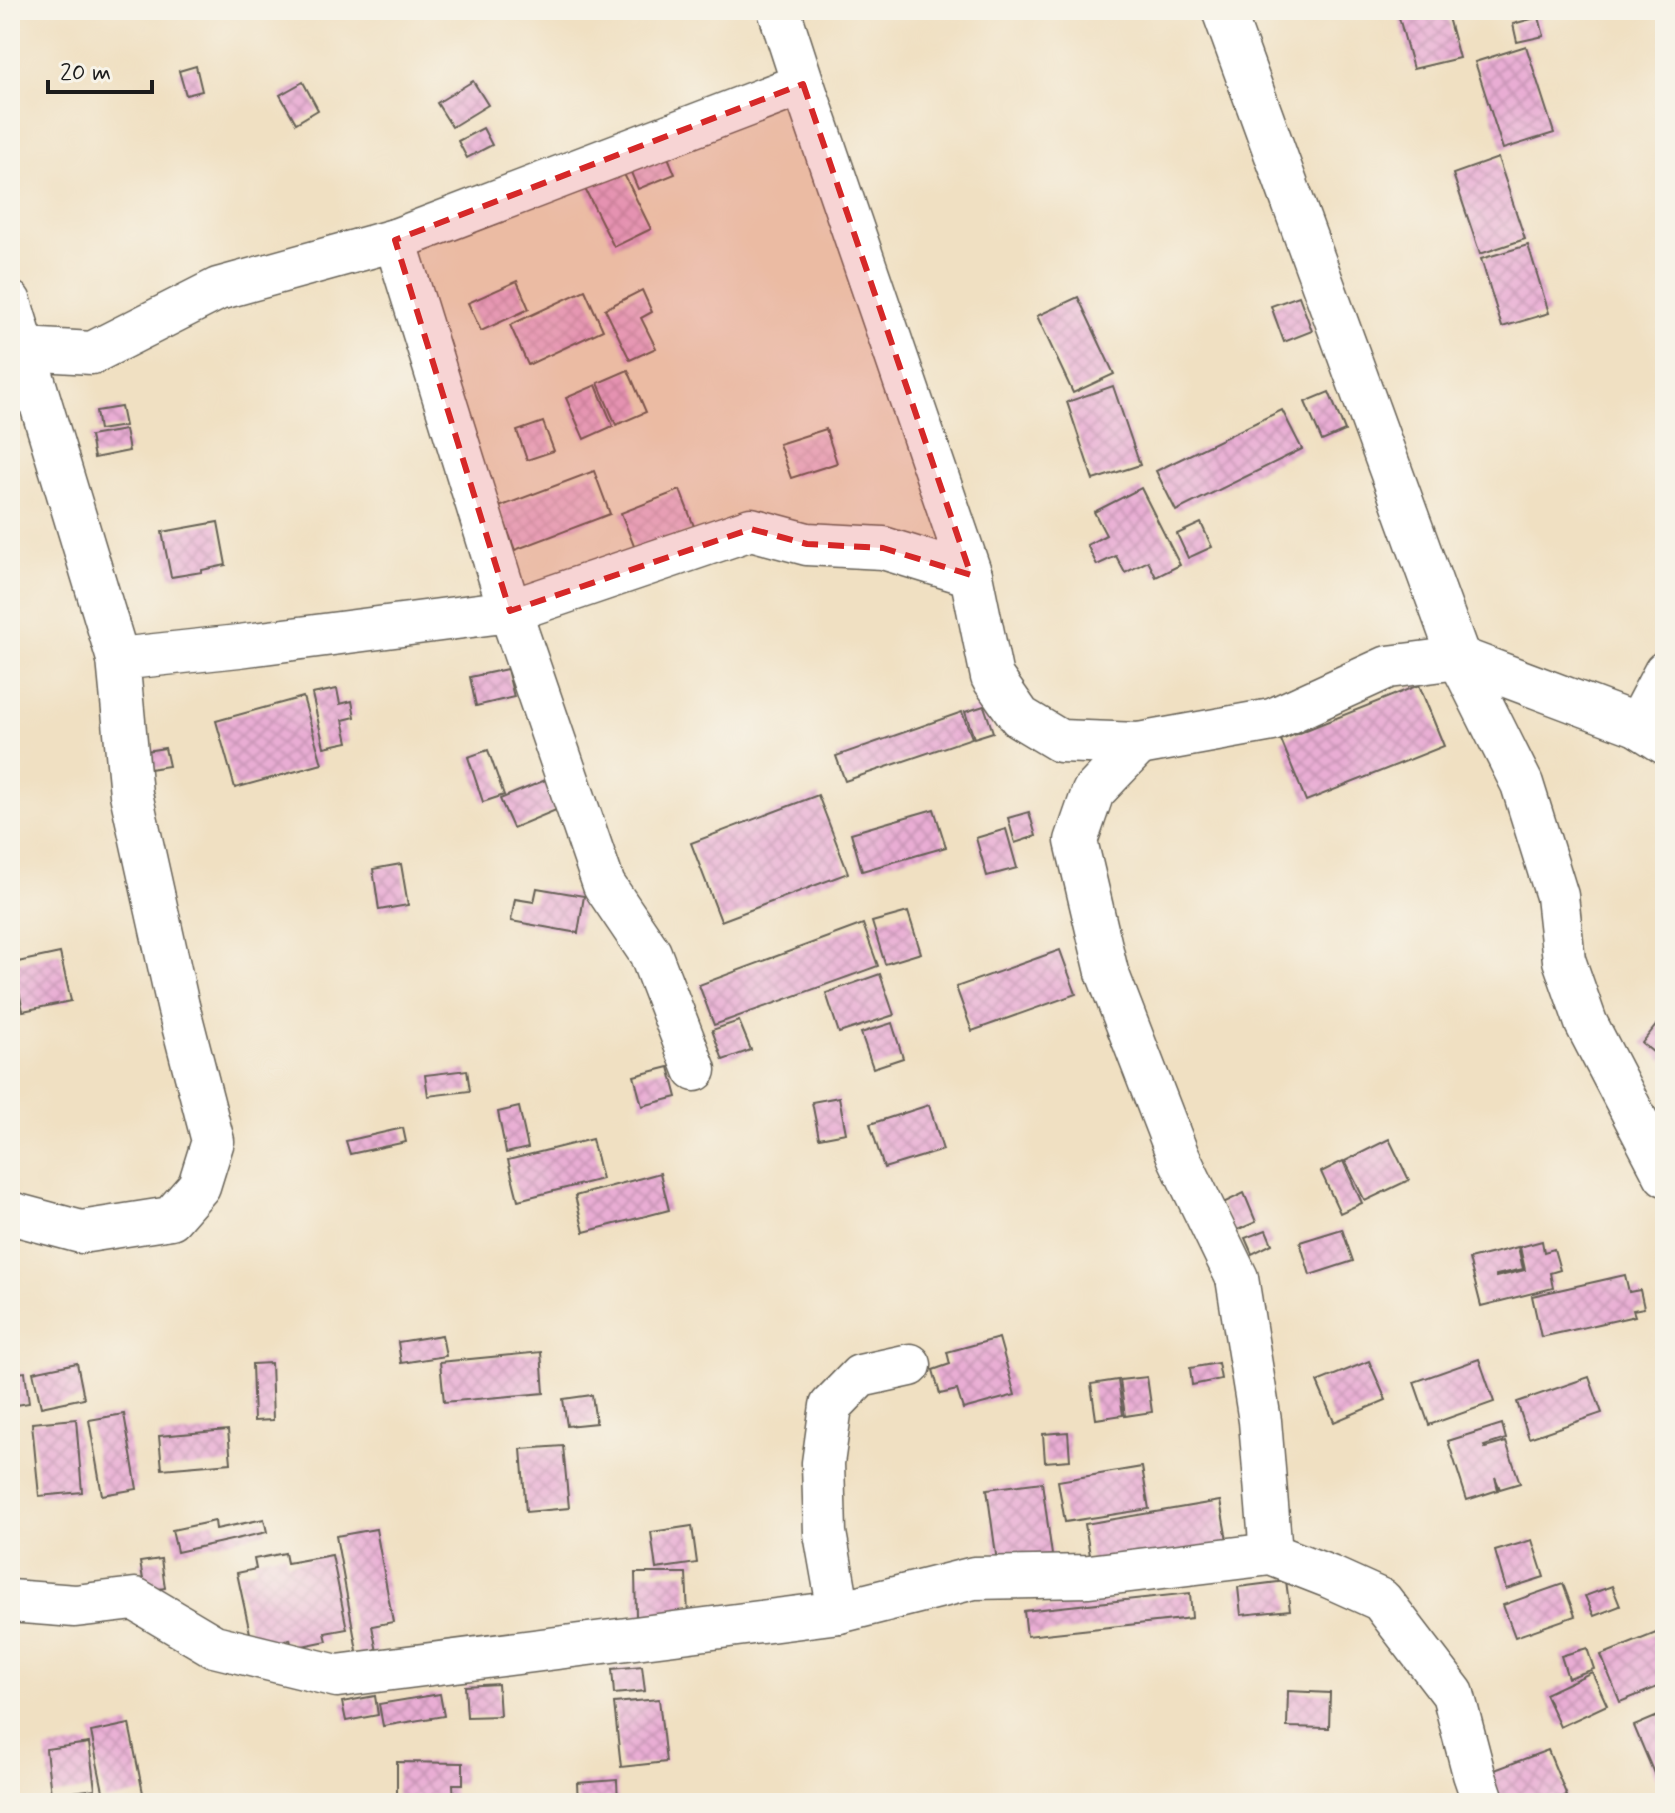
<svg xmlns="http://www.w3.org/2000/svg" width="1675" height="1813" viewBox="0 0 1675 1813" font-family="Mynerve,sans-serif">
  <style>
    .building { fill: url(#building-cross-hatch) }
    .lines { fill: none; stroke-linecap: round; stroke-linejoin: round }
    .minor-casing { stroke: #666156; stroke-width: 45 }
    .minor { stroke: #fff; stroke-width: 42 }
    .marked { fill: #d62828; fill-opacity: 0.2; stroke: #d62828; stroke-width: 6; stroke-dasharray: 16 10; stroke-linejoin: round }
  </style>
  <defs>
    <pattern id="building-cross-hatch" width="8" height="8" patternUnits="userSpaceOnUse" patternTransform="scale(2)"><rect width="8" height="8" fill="#e9add4"/><path d="M0 0l8 8M0 8l8-8" fill="none" stroke="#c794b5"/></pattern>
  </defs>
  <rect width="100%" height="100%" fill="#f7f3e8"/>
  <filter id="ink" filterUnits="userSpaceOnUse"><feTurbulence type="fractalNoise" baseFrequency=".0125" numOctaves="2"/><feDisplacementMap in="SourceGraphic" scale="16" xChannelSelector="R" yChannelSelector="G"/><feConvolveMatrix kernelMatrix="1 2 1 2 8 2 1 2 1" color-interpolation-filters="sRGB"/></filter>
  <filter id="wash" filterUnits="userSpaceOnUse"><feTurbulence type="fractalNoise" baseFrequency=".006" numOctaves="4" result="noise"/><feDisplacementMap in="SourceGraphic" scale="32" xChannelSelector="R" yChannelSelector="G"/><feGaussianBlur stdDeviation="1.8" result="paint"/><feColorMatrix in="noise" values="0 0 0 0 0 0 0 0 0 0 0 0 0 0 0 0 0 1.4 0 .05"/><feComposite in="paint" operator="in"/></filter>
  <g filter="url(#wash)">
    <rect width="100%" height="100%" fill="#f0e0c2"/>
    <g id="blocks">
      <g class="building">
        <polygon points="1397,10 1446,10 1459,58 1413,69"/>
        <polygon points="1539,17 1544,36 1517,42 1513,24"/>
        <polygon points="1526,46 1554,133 1503,149 1475,62"/>
        <polygon points="196,66 202,91 186,95 179,71"/>
        <polygon points="473,81 488,105 452,127 437,103"/>
        <polygon points="303,82 318,110 296,123 280,95"/>
        <polygon points="483,128 492,145 467,158 458,141"/>
        <polygon points="661,140 675,174 638,189 624,156"/>
        <polygon points="1498,158 1525,239 1480,254 1453,174"/>
        <polygon points="621,168 651,229 614,247 584,187"/>
        <polygon points="1528,245 1549,313 1502,327 1481,259"/>
        <polygon points="517,281 529,309 481,331 468,303"/>
        <polygon points="585,290 603,330 528,365 510,325"/>
        <polygon points="642,290 652,312 641,318 656,348 630,360 605,309"/>
        <polygon points="1299,296 1312,331 1284,342 1271,306"/>
        <polygon points="1078,297 1114,374 1073,393 1037,316"/>
        <polygon points="628,370 646,412 616,425 598,383"/>
        <polygon points="596,385 613,426 584,439 566,398"/>
        <polygon points="1113,386 1140,465 1093,480 1067,402"/>
        <polygon points="1329,392 1345,431 1322,441 1305,402"/>
        <polygon points="121,407 125,426 99,430 96,411"/>
        <polygon points="1282,410 1302,449 1176,511 1156,471"/>
        <polygon points="543,422 554,451 527,460 517,431"/>
        <polygon points="826,429 837,463 791,478 779,444"/>
        <polygon points="125,430 129,451 94,458 90,436"/>
        <polygon points="594,471 610,514 515,550 499,507"/>
        <polygon points="1141,488 1180,565 1156,577 1148,561 1125,573 1116,556 1097,565 1087,545 1106,535 1094,512"/>
        <polygon points="680,490 695,529 636,551 621,513"/>
        <polygon points="218,522 226,565 202,570 202,572 171,577 162,532"/>
        <polygon points="1201,523 1212,547 1188,558 1177,534"/>
        <polygon points="507,669 514,697 476,706 470,677"/>
        <polygon points="1419,685 1444,746 1306,801 1281,740"/>
        <polygon points="337,689 340,704 352,701 355,717 343,720 348,742 324,747 312,694"/>
        <polygon points="303,697 322,764 235,788 216,721"/>
        <polygon points="984,706 993,732 974,738 965,712"/>
        <polygon points="962,712 972,738 845,781 836,756"/>
        <polygon points="165,748 169,766 136,771 133,753"/>
        <polygon points="488,750 504,795 483,802 468,757"/>
        <polygon points="555,776 568,805 513,828 500,799"/>
        <polygon points="818,795 848,873 721,921 691,843"/>
        <polygon points="934,809 946,847 862,871 851,833"/>
        <polygon points="1029,812 1036,836 1015,843 1008,818"/>
        <polygon points="1006,829 1017,868 987,876 976,838"/>
        <polygon points="401,864 408,905 379,910 373,869"/>
        <polygon points="537,888 584,896 578,933 511,921 515,899 534,902"/>
        <polygon points="908,912 921,953 885,964 872,922"/>
        <polygon points="863,924 878,966 714,1025 699,985"/>
        <polygon points="1060,950 1076,994 972,1031 956,987"/>
        <polygon points="60,953 71,1001 23,1011 13,963"/>
        <polygon points="880,974 894,1015 839,1033 826,993"/>
        <polygon points="1665,1014 1665,1062 1642,1043"/>
        <polygon points="739,1021 751,1050 723,1060 712,1030"/>
        <polygon points="892,1023 903,1058 873,1068 861,1033"/>
        <polygon points="669,1067 677,1097 642,1106 634,1076"/>
        <polygon points="467,1070 470,1091 428,1096 425,1075"/>
        <polygon points="839,1097 846,1133 819,1138 812,1102"/>
        <polygon points="929,1105 943,1150 884,1168 870,1124"/>
        <polygon points="519,1107 528,1148 506,1153 498,1112"/>
        <polygon points="403,1128 406,1142 350,1154 346,1141"/>
        <polygon points="592,1139 602,1179 518,1200 508,1160"/>
        <polygon points="1389,1139 1409,1180 1365,1201 1345,1161"/>
        <polygon points="1343,1161 1362,1203 1340,1213 1321,1172"/>
        <polygon points="660,1173 669,1210 584,1232 575,1196"/>
        <polygon points="1244,1193 1256,1222 1233,1232 1221,1204"/>
        <polygon points="1342,1229 1353,1261 1310,1275 1300,1242"/>
        <polygon points="1266,1230 1272,1244 1252,1254 1245,1238"/>
        <polygon points="1542,1241 1544,1252 1554,1249 1560,1270 1550,1273 1553,1288 1481,1306 1469,1259 1518,1247 1523,1269 1496,1275 1496,1277 1525,1270 1520,1247"/>
        <polygon points="1625,1275 1629,1292 1640,1290 1644,1308 1633,1310 1635,1316 1541,1337 1532,1296"/>
        <polygon points="442,1335 446,1356 401,1363 398,1342"/>
        <polygon points="999,1338 1015,1395 963,1409 957,1390 940,1394 933,1370 950,1364 947,1352"/>
        <polygon points="541,1352 544,1393 444,1402 440,1362"/>
        <polygon points="1479,1359 1494,1402 1429,1425 1414,1382"/>
        <polygon points="1369,1361 1386,1400 1334,1422 1317,1382"/>
        <polygon points="77,1363 84,1398 41,1407 33,1372"/>
        <polygon points="271,1363 273,1420 254,1421 252,1364"/>
        <polygon points="1218,1363 1221,1379 1192,1385 1190,1368"/>
        <polygon points="25,1372 29,1403 10,1406 10,1374"/>
        <polygon points="1147,1377 1152,1412 1125,1416 1120,1380"/>
        <polygon points="1589,1377 1602,1413 1529,1438 1517,1402"/>
        <polygon points="1118,1380 1123,1415 1096,1419 1091,1384"/>
        <polygon points="592,1395 596,1423 567,1426 563,1399"/>
        <polygon points="124,1414 137,1489 102,1495 89,1420"/>
        <polygon points="76,1419 82,1492 39,1496 32,1423"/>
        <polygon points="1502,1424 1506,1439 1484,1446 1485,1448 1506,1442 1520,1483 1500,1489 1495,1477 1498,1490 1467,1500 1448,1441"/>
        <polygon points="228,1430 231,1463 162,1469 159,1436"/>
        <polygon points="1068,1432 1070,1460 1045,1462 1043,1434"/>
        <polygon points="563,1446 569,1508 526,1512 521,1449"/>
        <polygon points="1142,1467 1149,1509 1065,1522 1058,1481"/>
        <polygon points="1042,1482 1052,1555 997,1562 987,1489"/>
        <polygon points="1220,1501 1228,1546 1092,1568 1085,1524"/>
        <polygon points="264,1519 267,1532 177,1552 172,1530 215,1521 216,1529"/>
        <polygon points="692,1526 697,1563 656,1569 651,1532"/>
        <polygon points="376,1529 393,1622 372,1626 377,1652 358,1656 336,1536"/>
        <polygon points="1532,1540 1544,1577 1506,1589 1495,1551"/>
        <polygon points="285,1553 287,1563 332,1555 347,1629 325,1633 327,1641 292,1648 290,1639 253,1647 237,1573 256,1569 254,1559"/>
        <polygon points="161,1559 165,1588 145,1591 140,1562"/>
        <polygon points="635,1573 686,1573 688,1615 636,1616"/>
        <polygon points="1286,1581 1290,1610 1241,1615 1238,1587"/>
        <polygon points="1563,1584 1575,1616 1515,1637 1503,1605"/>
        <polygon points="1612,1586 1620,1606 1594,1616 1585,1596"/>
        <polygon points="1190,1593 1192,1618 1027,1636 1024,1611"/>
        <polygon points="1661,1631 1665,1641 1665,1684 1620,1702 1601,1655"/>
        <polygon points="1587,1648 1594,1669 1568,1678 1561,1656"/>
        <polygon points="642,1666 645,1691 614,1694 612,1669"/>
        <polygon points="1592,1672 1607,1705 1560,1727 1545,1694"/>
        <polygon points="498,1684 500,1716 467,1717 465,1686"/>
        <polygon points="1288,1691 1330,1693 1329,1728 1287,1727"/>
        <polygon points="440,1694 444,1716 383,1726 379,1704"/>
        <polygon points="375,1696 378,1715 346,1721 342,1702"/>
        <polygon points="659,1699 666,1762 621,1767 614,1703"/>
        <polygon points="1665,1713 1665,1780 1658,1783 1634,1726"/>
        <polygon points="129,1724 143,1793 105,1801 91,1732"/>
        <polygon points="89,1743 95,1789 51,1795 46,1749"/>
        <polygon points="1548,1750 1567,1796 1550,1803 1496,1803 1484,1774"/>
        <polygon points="397,1762 463,1763 463,1784 453,1784 454,1803 397,1803"/>
        <polygon points="617,1780 618,1803 578,1803 577,1783"/>
        <rect x="247" y="1800" width="38" height="3"/>
      </g>
    </g>
  </g>
  <g filter="url(#ink)">
    <use href="#blocks" fill-opacity="0" stroke="#666156" stroke-width="2"/>
    <g class="lines">
      <g class="minor-casing">
        <g id="minor">
          <polyline points="779,10 803,84 971,575 992,677 1020,717 1060,741 1139,744 1272,720 1388,667 1459,658 1637,725 1665,743"/>
          <polyline points="1223,10 1459,658 1522,784 1557,896 1564,960 1586,1023 1665,1175"/>
          <polyline points="395,240 803,84"/>
          <polyline points="10,302 118,659"/>
          <polyline points="24,349 92,353 218,289 395,240 510,611 604,885 650,953 695,1070"/>
          <polyline points="1637,725 1665,672"/>
          <polyline points="1139,744 1093,792 1076,841 1107,972 1178,1156 1237,1278 1260,1421 1271,1554"/>
          <polyline points="10,1213 81,1232 171,1218 199,1186 213,1141 178,1006 131,794 118,659 239,646 510,611 751,529 807,544 883,548 971,575"/>
          <polyline points="10,1601 75,1606 135,1599 214,1646 337,1676 839,1612 974,1578 1089,1576 1271,1554 1330,1577 1381,1600 1453,1694 1474,1774 1484,1803"/>
          <polyline points="839,1612 825,1533 823,1463 831,1406 860,1376 910,1365"/>
        </g>
      </g>
      <use href="#minor" class="minor"/>
    </g>
  </g>
  <path class="marked" d="M 803,84 L 971,575 L 883,548 L 807,544 L 751,529 L 510,611 L 395,240 Z"/>
  <rect width="1675" height="1813" fill="none" stroke="#f7f3e8" stroke-width="40"/>
  <path d="M48 80v12h104v-12" fill="none" stroke="#1c1c1c" stroke-width="4"/>
  <text x="60" y="80" font-size="24" fill="#1c1c1c" stroke="#f7f3e8" stroke-width="6" paint-order="stroke">20 m</text>
</svg>
